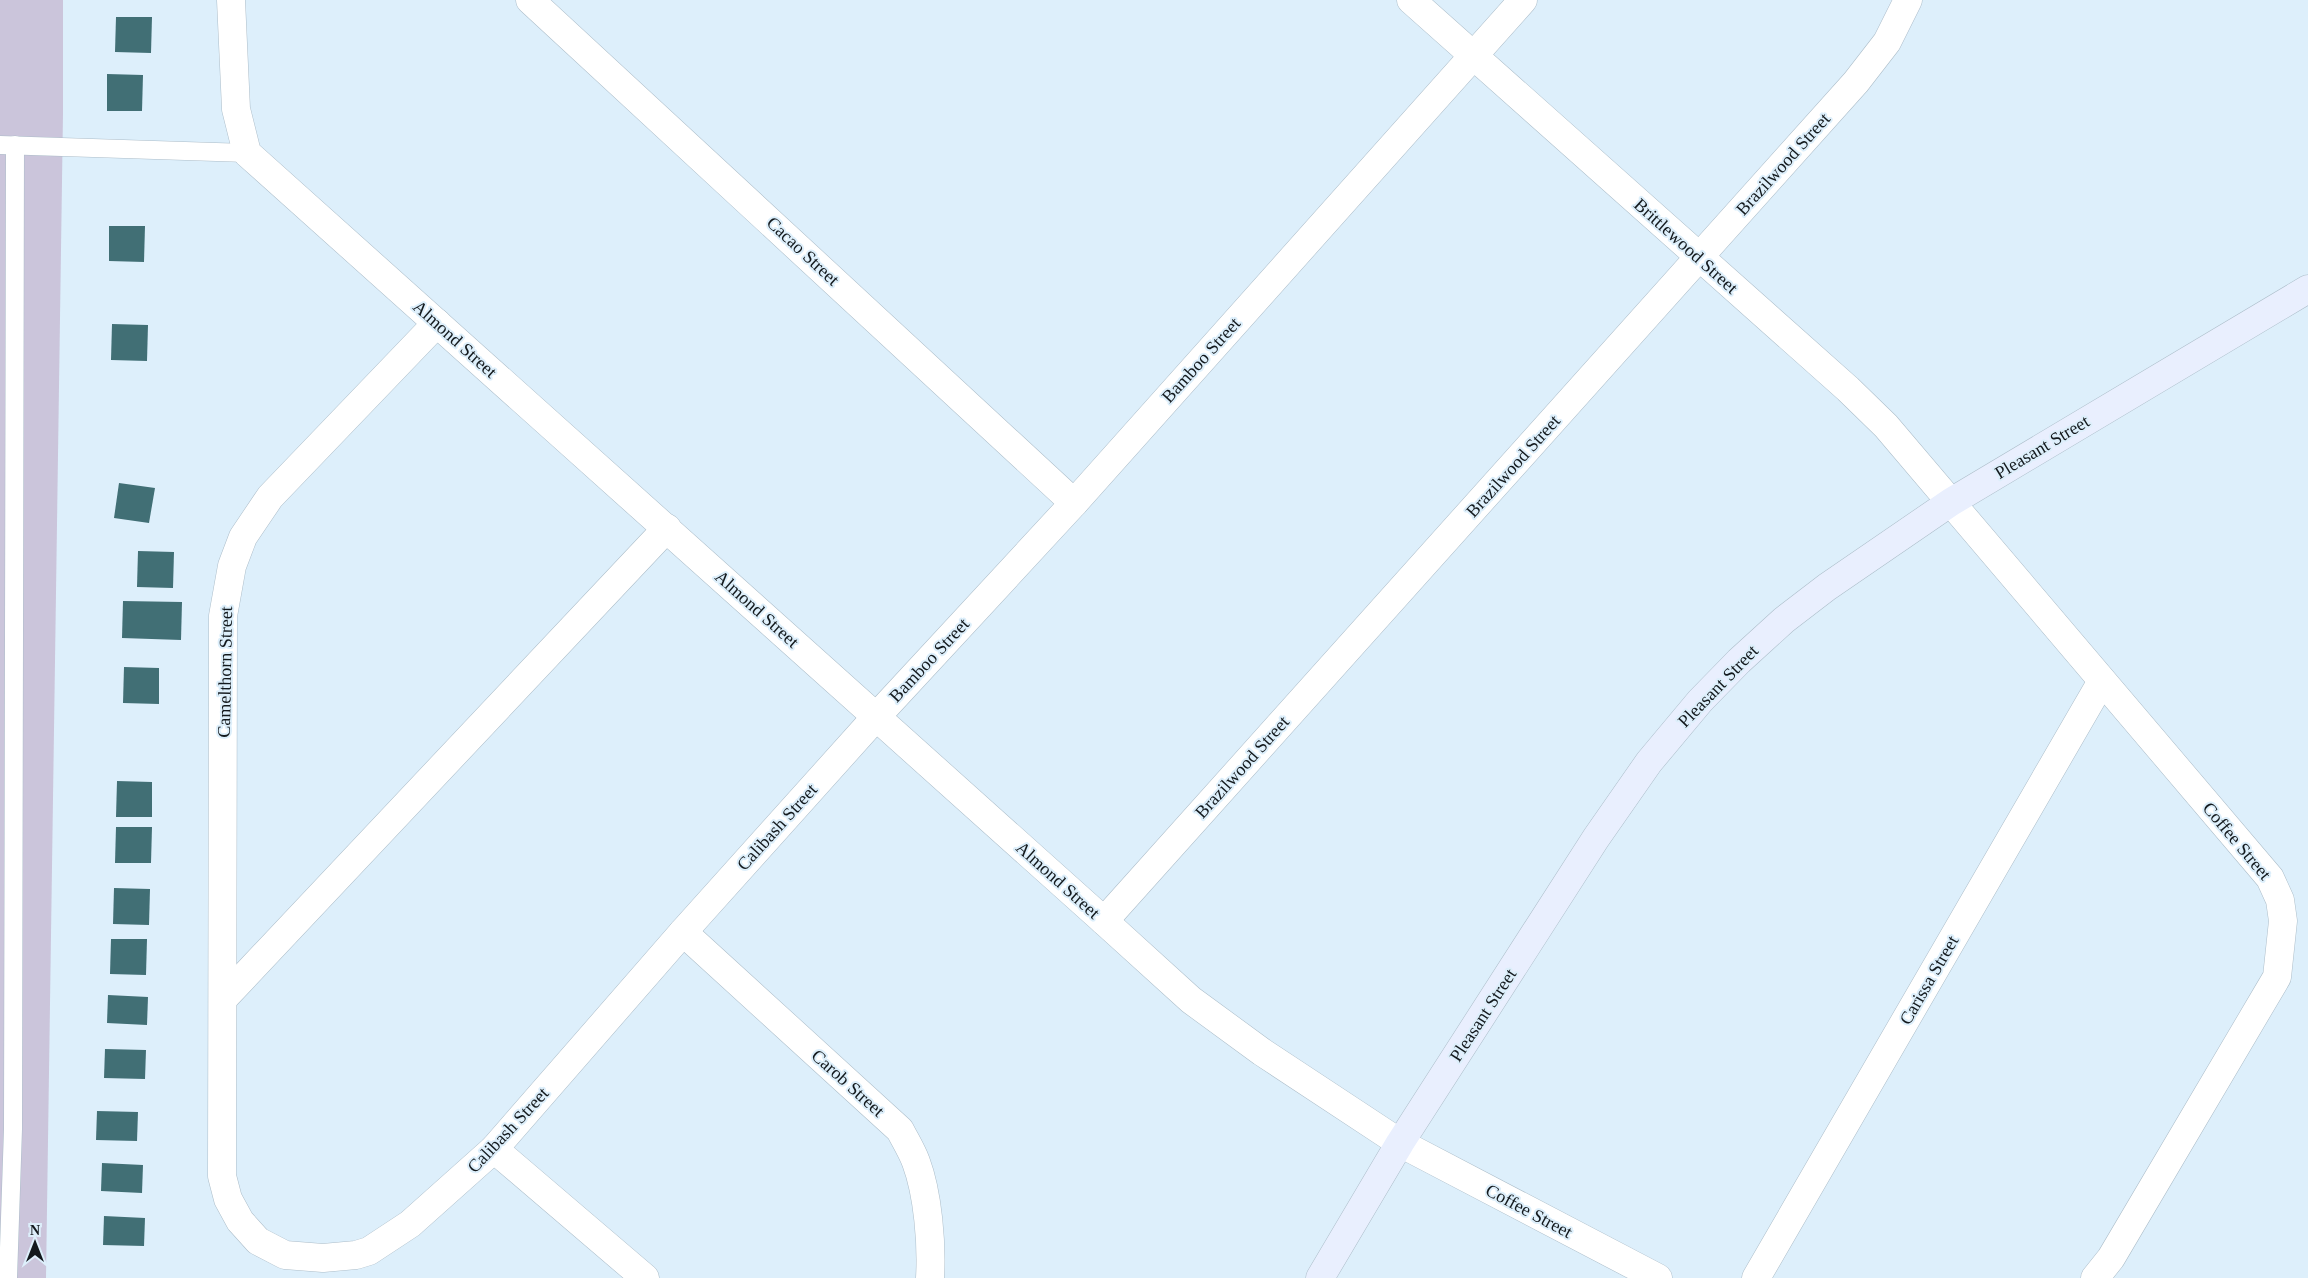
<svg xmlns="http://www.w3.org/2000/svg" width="2308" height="1278" viewBox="0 0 2308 1278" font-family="'Times New Roman',serif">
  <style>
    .green { fill: #cbc5db }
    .building { fill: #416f75 }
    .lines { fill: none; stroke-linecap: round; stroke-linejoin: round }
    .lane-casing { stroke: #acbdc9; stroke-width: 19 }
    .street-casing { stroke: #acbdc9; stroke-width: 29 }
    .secondary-casing { stroke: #acbdc9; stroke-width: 29 }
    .lane { stroke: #fff; stroke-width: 18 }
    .street { stroke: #fff; stroke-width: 28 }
    .secondary { stroke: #e9effe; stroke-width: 28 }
    .labels { text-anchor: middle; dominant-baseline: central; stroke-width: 4; stroke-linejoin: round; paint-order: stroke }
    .street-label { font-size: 18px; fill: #13191d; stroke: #ddeffb }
  </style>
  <rect width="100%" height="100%" fill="#ddeffb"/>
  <polygon class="green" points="0,0 63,0 63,113 46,1278 0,1278"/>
  <g class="building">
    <polygon points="116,17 152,17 151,53 115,52"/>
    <polygon points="107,74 143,75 142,111 107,111"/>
    <polygon points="109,226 145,226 144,262 109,261"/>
    <polygon points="112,324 148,325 147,361 111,360"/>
    <polygon points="119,483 155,488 149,523 114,518"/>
    <polygon points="138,551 174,552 173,588 137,587"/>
    <polygon points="123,601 182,602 181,640 122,638"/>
    <polygon points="124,667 159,668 159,704 123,703"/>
    <polygon points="117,781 152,782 152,817 116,817"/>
    <polygon points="116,827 152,827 151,863 115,863"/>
    <polygon points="114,888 150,889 149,925 113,924"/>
    <polygon points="111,939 147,939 146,975 110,974"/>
    <polygon points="108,995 148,997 147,1025 107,1023"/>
    <polygon points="105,1049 146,1050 145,1079 104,1078"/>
    <polygon points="97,1111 138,1112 137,1141 96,1140"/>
    <polygon points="102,1163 143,1165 142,1193 101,1191"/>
    <polygon points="104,1216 145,1218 144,1246 103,1245"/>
  </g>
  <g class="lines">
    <g class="lane-casing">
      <g id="lane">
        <polyline points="0,145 247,153"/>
        <polyline points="8,1278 13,1129 15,145"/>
      </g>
    </g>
    <g class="street-casing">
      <g id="street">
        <polyline points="231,0 236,109 247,153 1104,921 1191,1000 1262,1052 1400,1143 1658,1278"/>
        <polyline points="530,0 1074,503"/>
        <polyline points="1411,0 1848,389 1886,426 2270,878 2280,900 2283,921 2277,977 2111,1258 2095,1278"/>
        <polyline points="437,323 270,497 243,537 232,566 223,616 222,1176 228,1199 240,1221 258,1241 285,1255 323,1258 356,1255 369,1251 410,1224 494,1149 683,932 876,717 1074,503 1523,0"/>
        <polyline points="1104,921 1856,82 1887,42 1908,0"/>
        <path d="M 683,932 L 900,1130 C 905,1140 912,1151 916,1162 C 928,1194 932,1244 930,1278"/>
        <polyline points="223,999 667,528"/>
        <polyline points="494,1149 645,1278"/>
        <polyline points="1756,1278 2102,681"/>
      </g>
    </g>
    <g class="secondary-casing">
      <polyline id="secondary" points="1320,1278 1400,1143 1596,838 1649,762 1700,701 1739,661 1784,620 1827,587 1951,502 2308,289"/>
    </g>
    <use href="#lane" class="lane"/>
    <use href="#street" class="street"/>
    <use href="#secondary" class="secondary"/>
  </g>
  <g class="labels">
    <g class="street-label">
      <text transform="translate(1783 164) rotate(-48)">Brazilwood Street</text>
      <text transform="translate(1686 246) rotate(42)">Brittlewood Street</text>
      <text transform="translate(803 251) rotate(43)">Cacao Street</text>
      <text transform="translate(455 339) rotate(42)">Almond Street</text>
      <text transform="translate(1201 360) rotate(-48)">Bamboo Street</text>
      <text transform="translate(2042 447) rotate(-31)">Pleasant Street</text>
      <text transform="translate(1513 466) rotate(-48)">Brazilwood Street</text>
      <text transform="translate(757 609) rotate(42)">Almond Street</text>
      <text transform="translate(929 660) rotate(-47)">Bamboo Street</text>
      <text transform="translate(225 672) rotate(-89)">Camelthorn Street</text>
      <text transform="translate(1718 686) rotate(-46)">Pleasant Street</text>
      <text transform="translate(1242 767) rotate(-48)">Brazilwood Street</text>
      <text transform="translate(777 827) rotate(-48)">Calibash Street</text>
      <text transform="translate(2237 841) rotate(50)">Coffee Street</text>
      <text transform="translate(1058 880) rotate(42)">Almond Street</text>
      <text transform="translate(1929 980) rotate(-60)">Carissa Street</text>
      <text transform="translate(1483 1015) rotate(-57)">Pleasant Street</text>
      <text transform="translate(848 1083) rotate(42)">Carob Street</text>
      <text transform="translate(508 1130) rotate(-47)">Calibash Street</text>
      <text transform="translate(1529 1211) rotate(28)">Coffee Street</text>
    </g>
  </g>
  <g transform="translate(35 1243)" stroke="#ddeffb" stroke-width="4" paint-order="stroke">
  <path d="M0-4L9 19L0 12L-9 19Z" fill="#13191d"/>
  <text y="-8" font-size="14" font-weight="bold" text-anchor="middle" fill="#13191d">N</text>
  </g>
</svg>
